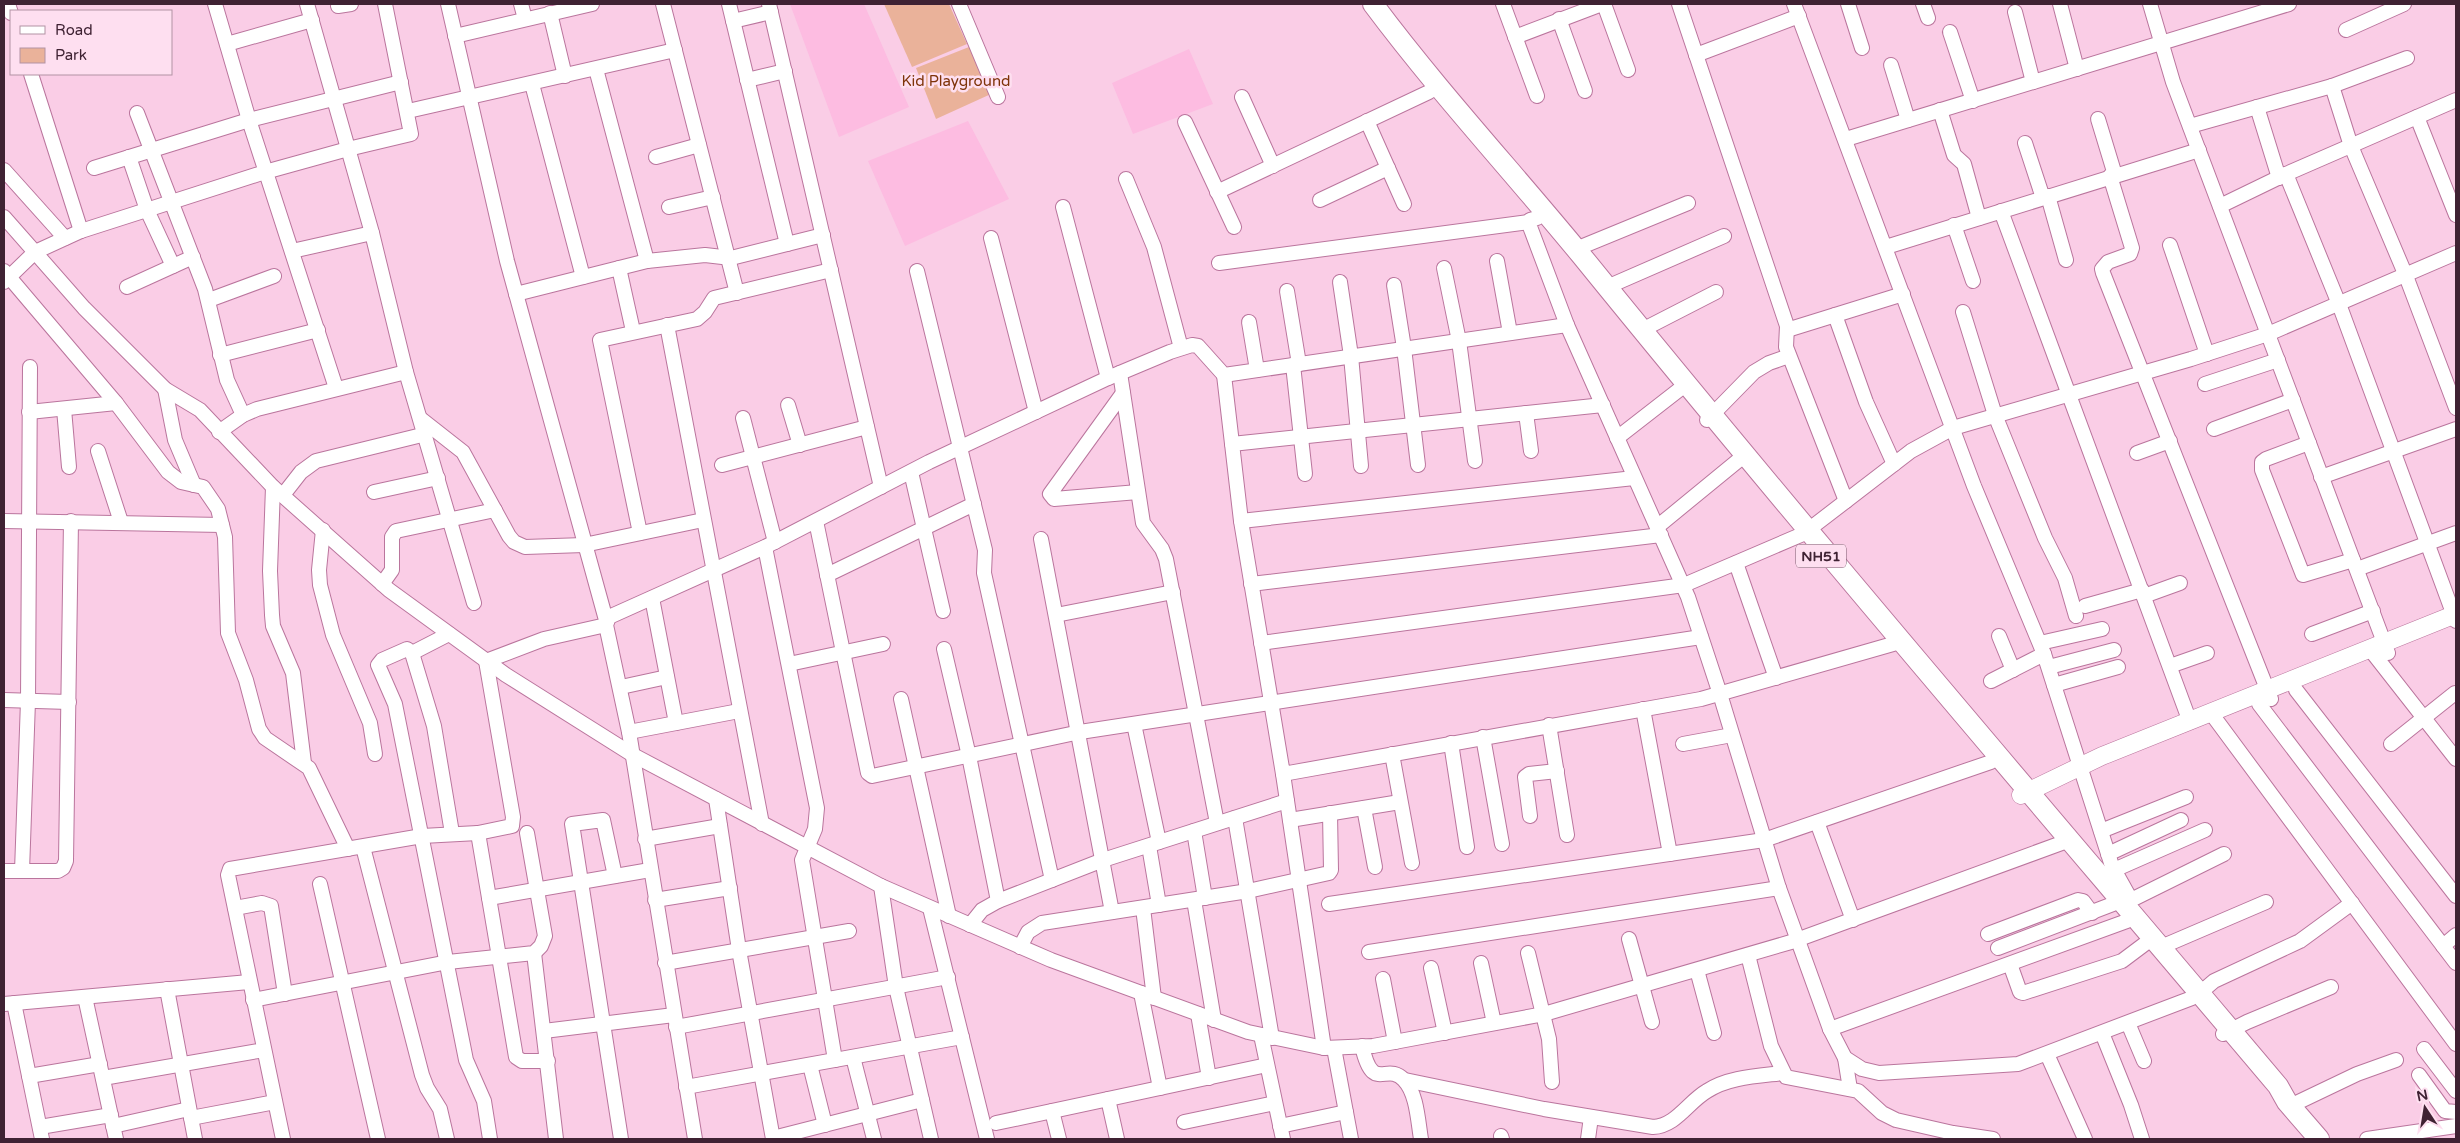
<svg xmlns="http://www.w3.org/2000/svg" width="2460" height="1143" viewBox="0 0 2460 1143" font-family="'Varela Round',sans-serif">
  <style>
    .built { fill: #fdbce1 }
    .green { fill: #eab29a }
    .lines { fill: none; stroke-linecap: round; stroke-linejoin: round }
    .minor-casing { stroke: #ba759d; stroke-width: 16 }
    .major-casing { stroke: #ba759d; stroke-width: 19 }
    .highway-casing { stroke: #ba759d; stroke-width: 22 }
    .minor { stroke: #fff; stroke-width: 14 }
    .major { stroke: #fff; stroke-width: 18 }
    .highway { stroke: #fff; stroke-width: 20 }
    .labels { text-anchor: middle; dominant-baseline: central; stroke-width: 5; stroke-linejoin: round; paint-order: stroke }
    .shield { fill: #fedff0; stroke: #785b6c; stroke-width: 1 }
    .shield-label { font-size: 14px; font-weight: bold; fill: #3f2233 }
    .park-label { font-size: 15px; fill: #7e3309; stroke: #fedff0 }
  </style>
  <rect width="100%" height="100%" fill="#facde6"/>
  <g class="built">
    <polygon points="790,4 864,4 909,107 839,137"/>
    <polygon points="1189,49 1213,104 1133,134 1112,83"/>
    <polygon points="968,121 1009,199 905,246 868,161"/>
  </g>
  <g class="green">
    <polygon points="884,4 949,4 967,44 912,67"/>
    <polygon points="969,47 991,94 936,119 916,68"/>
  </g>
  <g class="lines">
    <g class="minor-casing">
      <g id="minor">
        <polyline points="8,4 11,13"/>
        <polyline points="215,4 249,120 336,388"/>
        <polyline points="307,4 372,233 406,372 474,603"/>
        <polyline points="448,4 507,261 606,620"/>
        <polyline points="521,4 525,19"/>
        <polyline points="663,4 737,293"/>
        <polyline points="729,4 787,244"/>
        <polyline points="769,4 881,487"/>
        <polyline points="959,4 998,97"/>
        <polyline points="1503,4 1537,96"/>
        <polyline points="1604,4 1628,70"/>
        <polyline points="1679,4 1787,326 1786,347 1846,501"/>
        <polyline points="1794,4 1974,486 2044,654 2112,866 2131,900"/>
        <polyline points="1848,4 1862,48"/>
        <polyline points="1923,4 1928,18"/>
        <polyline points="2060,4 2077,69"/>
        <polyline points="2150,4 2173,82 2388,653"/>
        <polyline points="338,6 351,4"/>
        <polyline points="2015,12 2033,82"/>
        <polyline points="550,13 565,76"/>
        <polyline points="1559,19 1585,91"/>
        <polyline points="733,21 771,12"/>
        <polyline points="2346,30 2404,4"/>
        <polyline points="1950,32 1973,101"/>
        <polyline points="455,36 592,4"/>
        <polyline points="1515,37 1602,4"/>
        <polyline points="227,44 312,20"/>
        <polyline points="1696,55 1799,16"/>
        <polyline points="1891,65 1908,120"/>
        <polyline points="596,69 647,261"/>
        <polyline points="31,74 81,231"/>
        <polyline points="747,80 785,71"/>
        <polyline points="532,84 583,277"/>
        <polyline points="2332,86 2351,146 2406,276 2456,408"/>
        <polyline points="1242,97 1273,166"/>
        <polyline points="2257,107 2279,178"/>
        <polyline points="1940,110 1954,155 1964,164 1979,218"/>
        <polyline points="408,111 675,50"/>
        <polyline points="137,113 205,289 227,380 243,415"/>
        <polyline points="2417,117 2456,215"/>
        <polyline points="2098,119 2115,175"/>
        <polyline points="1367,121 1404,204"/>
        <polyline points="1185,122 1234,227"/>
        <polyline points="2190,126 2332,86 2407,58"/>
        <polyline points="1846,139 2289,4"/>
        <polyline points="2025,143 2043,198"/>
        <polyline points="129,157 147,210 173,266"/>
        <polyline points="656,157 699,145"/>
        <polyline points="94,168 249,120 401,82"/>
        <polyline points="4,170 65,238"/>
        <polyline points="2286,174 2339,304 2456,621"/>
        <polyline points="2110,176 2132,248 2130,254 2108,262 2102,269 2103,273 2271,699"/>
        <polyline points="1126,179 1154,247 1181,348"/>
        <polyline points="1217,192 1429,92"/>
        <polyline points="2048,196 2066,260"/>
        <polyline points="1320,200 1388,168"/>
        <polyline points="2220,206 2286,174 2456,100"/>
        <polyline points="669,207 713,197"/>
        <polyline points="1063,207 1108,378"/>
        <polyline points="2001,211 2190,722"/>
        <polyline points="4,217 84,308 165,389 200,410 273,487 389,590 506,675 633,755 881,886 1051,960 1248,1032 1324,1048 1373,1046 1544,1014 1791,942 2070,840"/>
        <polyline points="1537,218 1530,220 1529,224 1567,325 1688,597 1720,694 1779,888 1830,1029 1845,1058 1862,1069 1879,1073 2018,1064 2192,998"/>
        <polyline points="1954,225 1973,281"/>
        <polyline points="991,238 1036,412"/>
        <polyline points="2170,245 2207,354"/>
        <polyline points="1886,247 2199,150"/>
        <polyline points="1576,249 1688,203"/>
        <polyline points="292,251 372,233"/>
        <polyline points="1497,261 1510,333"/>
        <polyline points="1219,263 1529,222"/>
        <polyline points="619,268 633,331"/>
        <polyline points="1444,268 1459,341 1475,461"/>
        <polyline points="4,271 116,403 168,472 181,482 203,487 218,509 225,537 228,633 246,680 259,729 265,738 309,768 348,849"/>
        <polyline points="917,271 985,550 984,573 1052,880"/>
        <polyline points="4,282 35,252 81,231 265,172 348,149 411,134 385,4"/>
        <polyline points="1340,282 1351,356 1361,466"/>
        <polyline points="1394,285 1404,348 1418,465"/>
        <polyline points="127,287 193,257"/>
        <polyline points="1607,287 1724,236"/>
        <polyline points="1287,291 1299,364"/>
        <polyline points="516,294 647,261 705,255 731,258 823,235"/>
        <polyline points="209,300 274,276"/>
        <polyline points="1963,312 1995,415 2045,538 2065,578 2076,616"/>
        <polyline points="1835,315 1866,402 1894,464"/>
        <polyline points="1249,322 1257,370"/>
        <polyline points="667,325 762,824"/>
        <polyline points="1642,330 1716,292"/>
        <polyline points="1787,330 1903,294"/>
        <polyline points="220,355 318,330"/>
        <polyline points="1293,365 1305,474"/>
        <polyline points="1120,373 1143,523 1162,549 1166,559 1217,823"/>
        <polyline points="1224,375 1241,521 1283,774 1701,699 1893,644"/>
        <polyline points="2205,384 2278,360"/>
        <polyline points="165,389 175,440 194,485"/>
        <polyline points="1123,393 1050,494 1054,499 1138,492"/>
        <polyline points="788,405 800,445"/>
        <polyline points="64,409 69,467"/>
        <polyline points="29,412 116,403"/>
        <polyline points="1526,413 1531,451"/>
        <polyline points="743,418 775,542"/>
        <polyline points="421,419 463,452 509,536 514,542 525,547 584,545 703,520"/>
        <polyline points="1707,420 1754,372 1769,363 1789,356"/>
        <polyline points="2214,429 2293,400"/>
        <polyline points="219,432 243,415 257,409 406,372"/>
        <polyline points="1617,438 1680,389"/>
        <polyline points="2309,443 2266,459 2262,462 2262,470 2303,575 2353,560"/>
        <polyline points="1232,444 1603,405"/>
        <polyline points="98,451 121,522"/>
        <polyline points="2137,453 2170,441"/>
        <polyline points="722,465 867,427"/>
        <polyline points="911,472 943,611"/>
        <polyline points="2321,477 2456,429"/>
        <polyline points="273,487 270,571 272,615 273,626 293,673 304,763"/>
        <polyline points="374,492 438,478"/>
        <polyline points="283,495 301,472 316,461 426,434"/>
        <polyline points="4,521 222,525"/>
        <polyline points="816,521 868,773 872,776 1080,732 1701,637"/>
        <polyline points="1241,521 1634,478"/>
        <polyline points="1657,527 1740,459"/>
        <polyline points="323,530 319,570 320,585 333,635 370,723 375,754"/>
        <polyline points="640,533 600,340 697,319 705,312 714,298 831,270"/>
        <polyline points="1041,539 1112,912"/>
        <polyline points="765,547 817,808 815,829 802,860 835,1060"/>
        <polyline points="1736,563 1776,678"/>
        <polyline points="2357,569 2456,533"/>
        <polyline points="827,575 974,504"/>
        <polyline points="382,584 392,570 392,537 396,531 495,510"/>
        <polyline points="1251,584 1661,535"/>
        <polyline points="2144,596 2180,583"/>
        <polyline points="652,598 676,723"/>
        <polyline points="2085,606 2142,590"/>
        <polyline points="1056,615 1173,592"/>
        <polyline points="2312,634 2373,611"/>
        <polyline points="1999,636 2013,670"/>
        <polyline points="1261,643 1684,585 1803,534 1911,451 1953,428 2191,359 2268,334 2456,253"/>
        <polyline points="2040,643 2102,629"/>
        <polyline points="2369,648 2456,759"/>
        <polyline points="944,649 969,756 998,901"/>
        <polyline points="412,653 449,634"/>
        <polyline points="789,664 883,644"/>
        <polyline points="2170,666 2207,653"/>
        <polyline points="2049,667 2114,650"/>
        <polyline points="1991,681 2044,654"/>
        <polyline points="2054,685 2118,667"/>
        <polyline points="621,687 667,677"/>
        <polyline points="2296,690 2456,896"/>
        <polyline points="901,699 949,916"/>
        <polyline points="4,700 69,702"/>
        <polyline points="2259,704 2456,963"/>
        <polyline points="1643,709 1670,854"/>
        <polyline points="2211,713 2456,1044"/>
        <polyline points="1134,724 1159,842"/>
        <polyline points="1549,725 1567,835"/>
        <polyline points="629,732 739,711"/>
        <polyline points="1483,737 1502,844"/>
        <polyline points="1451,743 1467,847"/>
        <polyline points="1683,744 1732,735"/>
        <polyline points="2391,744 2455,693"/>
        <polyline points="1392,754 1412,863"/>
        <polyline points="1283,774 1324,1048"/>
        <polyline points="716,799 739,950 773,1139"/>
        <polyline points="1364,808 1375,867"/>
        <polyline points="1530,816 1525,777 1529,774 1557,771"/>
        <polyline points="1235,818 1272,1038"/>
        <polyline points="1290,820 1400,802"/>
        <polyline points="1817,822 1853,920"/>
        <polyline points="1194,831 1205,898"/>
        <polyline points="2101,831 2186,797"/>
        <polyline points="452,833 434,726 412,653 407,649 382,660 378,665 395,704 466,1060 484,1101 490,1139"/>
        <polyline points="478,833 516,1057 522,1061 548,1061"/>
        <polyline points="645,839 720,826"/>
        <polyline points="1149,846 1159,905"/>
        <polyline points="363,847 422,1075 427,1088 440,1109 447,1139"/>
        <polyline points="2108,854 2181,820"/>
        <polyline points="2114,870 2205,830"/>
        <polyline points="4,871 58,871 63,868 66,861 71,521"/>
        <polyline points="22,871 28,701 30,367"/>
        <polyline points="615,876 603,820 572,824 621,1139"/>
        <polyline points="320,884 378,1139"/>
        <polyline points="881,886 896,987 931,1139"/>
        <polyline points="489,898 650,870"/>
        <polyline points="655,900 730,888"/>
        <polyline points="1194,900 1214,1020"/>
        <polyline points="1329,904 1764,840 1991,762"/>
        <polyline points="2123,904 2224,854"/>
        <polyline points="235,908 262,903 271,906 285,994"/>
        <polyline points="930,908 987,1139"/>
        <polyline points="1143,908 1154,998"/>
        <polyline points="970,925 982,910 998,901 1103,860 1287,801"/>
        <polyline points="1988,934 2078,900 2083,901 2092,913"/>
        <polyline points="1629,939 1652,1022"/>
        <polyline points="2443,946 2456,935"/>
        <polyline points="1020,947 1028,932 1042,923 1248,891 1329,873 1331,870 1330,813"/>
        <polyline points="2161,947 2266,902"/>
        <polyline points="1998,948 2113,904"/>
        <polyline points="1369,952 1779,888"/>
        <polyline points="534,953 556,1139"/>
        <polyline points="1528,953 1549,1039 1552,1082"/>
        <polyline points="1748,955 1771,1046 1786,1077 1858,1091 1882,1113 1896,1120 1953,1133 1993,1139"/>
        <polyline points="665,963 849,931"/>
        <polyline points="1481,963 1494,1023"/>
        <polyline points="2010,964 2020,992 2023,993 2122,961 2146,943"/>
        <polyline points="1431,968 1445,1033"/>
        <polyline points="1697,970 1714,1033"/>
        <polyline points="1383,979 1395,1042"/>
        <polyline points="167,989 195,1139"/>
        <polyline points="1141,993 1160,1088"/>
        <polyline points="2200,993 2214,981 2300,941 2352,903"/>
        <polyline points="85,997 116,1139"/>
        <polyline points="253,1000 448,962 534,953 541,946 545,936 527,833"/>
        <polyline points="14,1003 42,1139"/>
        <polyline points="4,1004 249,982"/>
        <polyline points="1198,1014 1209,1078"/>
        <polyline points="2128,1023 2144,1061"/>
        <polyline points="676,1027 948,977"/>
        <polyline points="1830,1029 2127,921"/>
        <polyline points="544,1031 674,1015"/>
        <polyline points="2102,1033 2131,1105 2142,1139"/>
        <polyline points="2223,1034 2247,1022 2331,987"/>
        <polyline points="1261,1035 1283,1139"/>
        <path d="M 1362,1046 C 1373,1095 1386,1061 1404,1080 C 1417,1093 1418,1122 1421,1139"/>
        <polyline points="1334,1048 1351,1139"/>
        <polyline points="2424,1049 2456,1091"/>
        <polyline points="2047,1054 2085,1139"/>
        <polyline points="853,1057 874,1139"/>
        <polyline points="1845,1058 1850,1089"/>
        <polyline points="810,1065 825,1125"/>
        <polyline points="2419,1075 2445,1111 2456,1112"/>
        <polyline points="29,1076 100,1064"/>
        <polyline points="103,1078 264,1050"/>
        <path d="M 1405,1080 L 1544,1109 L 1653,1127 C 1676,1126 1688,1102 1707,1091 C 1728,1077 1758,1076 1783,1073"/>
        <polyline points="686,1087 962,1037"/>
        <polyline points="1108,1099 1117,1139"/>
        <polyline points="2290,1106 2357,1074 2396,1060"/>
        <polyline points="1052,1111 1059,1139"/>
        <polyline points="191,1118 275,1102"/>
        <polyline points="1184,1122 1275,1103"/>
        <polyline points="996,1123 1267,1065"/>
        <polyline points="113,1126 189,1109"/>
        <polyline points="1280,1126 1346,1112"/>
        <polyline points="40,1127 111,1115"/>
        <polyline points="1501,1136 1502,1139"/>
        <polyline points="773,1138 922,1100"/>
        <polyline points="283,1139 228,875 230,869 422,836 478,833 512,826 513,817 486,661 544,639 606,625"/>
        <polyline points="695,1139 629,732 606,625 609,617 765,547 929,462 1108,378 1170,352 1192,345 1198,346 1224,375 1567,325"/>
        <polyline points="1588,1139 1591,1117"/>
        <polyline points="2367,1139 2456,1126"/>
      </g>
    </g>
    <g class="major-casing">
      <polyline id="major" points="2021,795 2102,756 2456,614"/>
    </g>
    <g class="highway-casing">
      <path id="highway" d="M 1373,4 C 1438,91 1512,171 1581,255 C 1809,536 2045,810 2278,1086 L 2287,1102 L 2319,1139"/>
    </g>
    <use href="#minor" class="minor"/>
    <use href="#major" class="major"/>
    <use href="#highway" class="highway"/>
  </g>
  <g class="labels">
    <rect class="shield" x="1796" y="544.5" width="50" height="23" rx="4"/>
    <g class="shield-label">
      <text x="1821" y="556">NH51</text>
    </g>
    <g class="park-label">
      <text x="956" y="81">Kid Playground</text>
    </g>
  </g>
  <rect width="2460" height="1143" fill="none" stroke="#3f2233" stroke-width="10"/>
  <rect x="10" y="10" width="162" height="65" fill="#fedff0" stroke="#b293a4"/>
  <rect x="20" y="26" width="25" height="8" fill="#ffffff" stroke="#b293a4"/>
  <text x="55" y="35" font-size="15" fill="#3f2233">Road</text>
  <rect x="20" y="48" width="25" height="15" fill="#eab29a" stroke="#b293a4"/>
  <text x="55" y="60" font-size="15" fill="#3f2233">Park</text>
  <g transform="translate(2425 1108) rotate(348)" stroke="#fedff0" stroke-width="4" paint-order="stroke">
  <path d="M0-4L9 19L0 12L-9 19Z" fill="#3f2233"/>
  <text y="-8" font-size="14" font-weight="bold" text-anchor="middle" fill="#3f2233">N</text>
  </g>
</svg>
